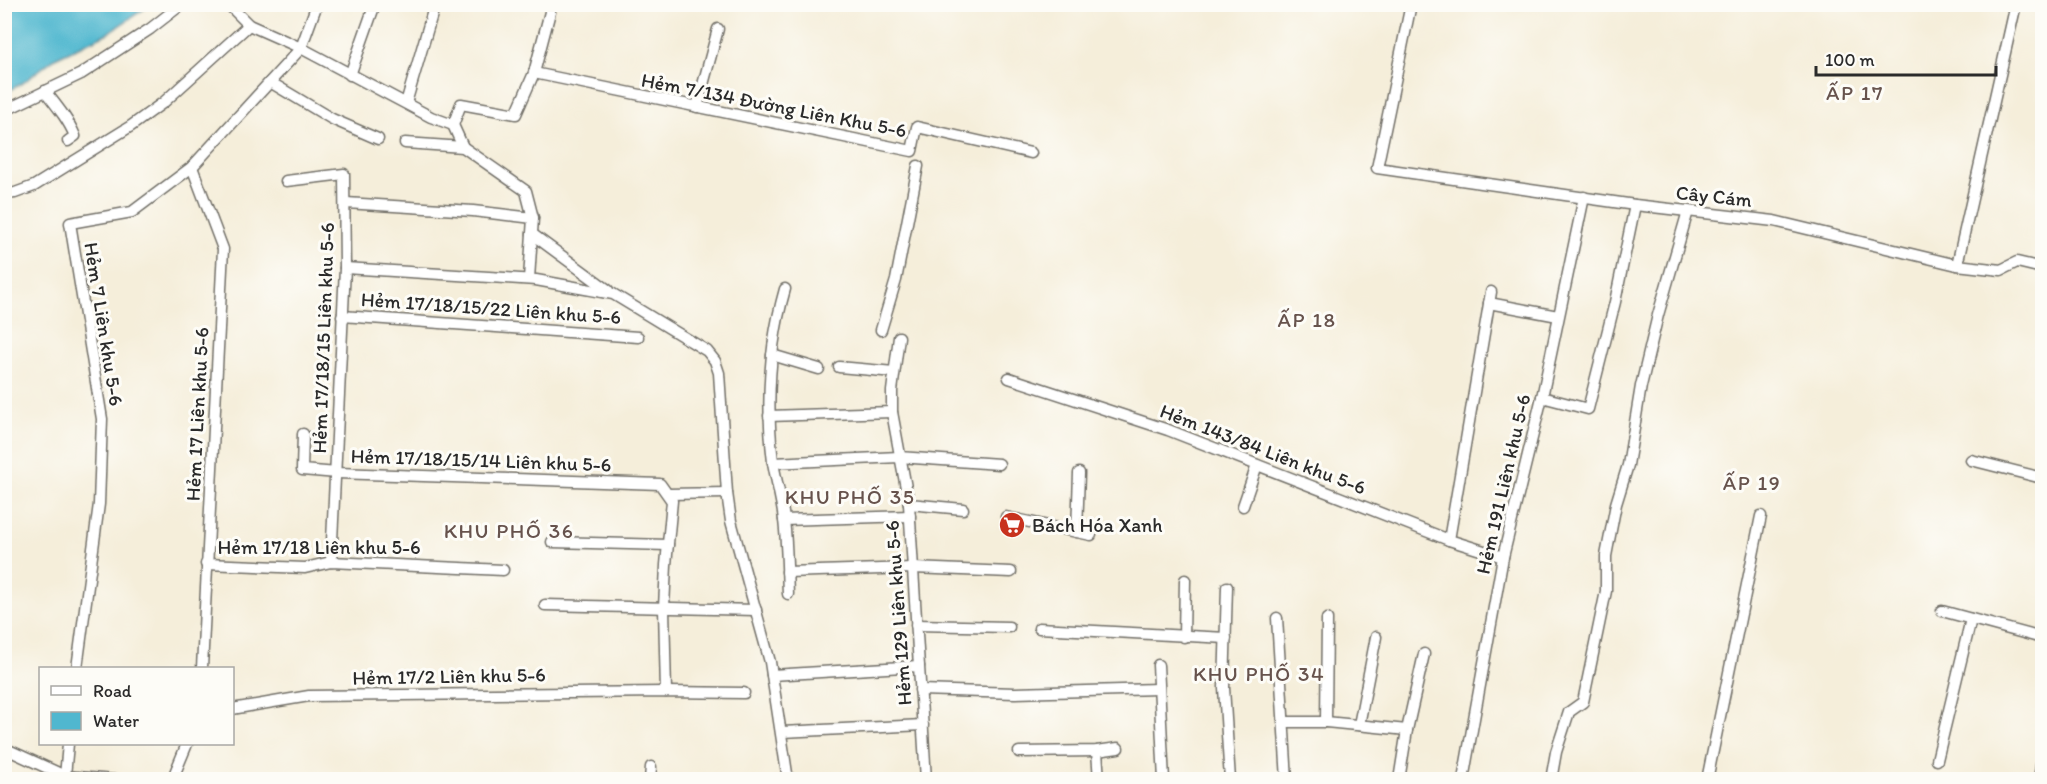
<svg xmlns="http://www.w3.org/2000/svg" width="2047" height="784" viewBox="0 0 2047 784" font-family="Itim,sans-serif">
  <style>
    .water { fill: #50b7cf; stroke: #3e717d; stroke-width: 1.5 }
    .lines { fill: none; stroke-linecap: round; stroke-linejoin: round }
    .minor-casing { stroke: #726f68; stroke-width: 13 }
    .minor { stroke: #fff; stroke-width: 10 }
    .labels { text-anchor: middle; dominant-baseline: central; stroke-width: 6; stroke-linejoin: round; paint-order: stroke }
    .street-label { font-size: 20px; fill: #2b2b2b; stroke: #fdfcf7 }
    .poi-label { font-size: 20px; fill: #2b2b2b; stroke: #fdfcf7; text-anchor: start }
    .neighbourhood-label { font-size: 21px; letter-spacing: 1.5px; fill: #67534d; stroke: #fdfcf7 }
  </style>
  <rect width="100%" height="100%" fill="#fdfcf7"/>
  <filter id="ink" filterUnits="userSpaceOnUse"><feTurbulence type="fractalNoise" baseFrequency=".0167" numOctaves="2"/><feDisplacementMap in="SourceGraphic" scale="12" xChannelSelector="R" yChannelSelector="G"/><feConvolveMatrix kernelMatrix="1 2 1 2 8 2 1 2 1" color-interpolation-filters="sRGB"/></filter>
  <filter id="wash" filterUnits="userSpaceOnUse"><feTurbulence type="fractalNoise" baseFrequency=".008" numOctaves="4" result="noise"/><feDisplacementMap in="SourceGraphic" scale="24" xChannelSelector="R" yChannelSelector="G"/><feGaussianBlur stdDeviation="1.35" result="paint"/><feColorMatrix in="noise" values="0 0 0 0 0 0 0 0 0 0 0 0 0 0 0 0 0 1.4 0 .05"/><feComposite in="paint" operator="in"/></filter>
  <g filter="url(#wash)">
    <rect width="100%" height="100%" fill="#f5eeda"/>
    <polygon class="water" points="19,5 19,4 150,5 108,33 55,58 24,82 5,93 5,14"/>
  </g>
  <g filter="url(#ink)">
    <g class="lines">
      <g class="minor-casing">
        <g id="minor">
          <polyline points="228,4 249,25 301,48 431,117 453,125"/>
          <polyline points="1411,4 1377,168 1635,205 1774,221 1957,265 2001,270 2017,262 2042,268"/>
          <polyline points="534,73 912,151 917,127 1031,153"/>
          <polyline points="350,75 375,4"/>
          <polyline points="270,82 332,119 378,139"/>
          <path d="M 45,91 C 56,105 68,119 75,136 L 68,141"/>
          <polyline points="406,103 435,4"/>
          <polyline points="697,107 718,29"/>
          <polyline points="4,111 81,74 150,29 182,4"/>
          <polyline points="453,125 461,104 516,114 534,73 550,12"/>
          <polyline points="453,125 463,147"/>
          <polyline points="405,143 463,147 526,191 533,218 529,279"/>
          <polyline points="192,167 223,249 202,668"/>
          <polyline points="286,181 344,174 345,268 331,562"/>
          <polyline points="4,194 15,193 34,186 131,126 164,102 249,25"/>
          <polyline points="346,203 473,211 533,218"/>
          <polyline points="532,234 608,290"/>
          <polyline points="1957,265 2016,4"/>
          <polyline points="345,268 536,280 613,294 707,351 715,361 719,373 727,493 731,521 770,662 788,780"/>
          <path d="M 785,289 C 769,345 766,404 773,462 C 776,481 782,501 784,520 C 787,545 787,570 788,594"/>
          <polyline points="1489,303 1558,316"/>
          <polyline points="342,316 638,337"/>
          <polyline points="881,330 896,280 918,166"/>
          <polyline points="899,337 892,391 892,412 909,504 926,780"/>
          <polyline points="772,355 819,369"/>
          <polyline points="839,367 894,372"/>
          <polyline points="1009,378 1168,430 1449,540 1503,557"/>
          <polyline points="1542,397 1588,409 1615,302 1635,205"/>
          <polyline points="769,416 892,412"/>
          <polyline points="303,434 302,470 337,473 660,484 672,501 666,565 664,608 666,692"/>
          <polyline points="1971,460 2042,478"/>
          <polyline points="773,463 899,457 999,464"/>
          <polyline points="668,494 727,493"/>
          <polyline points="909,504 963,509"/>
          <polyline points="1243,506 1257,465"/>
          <polyline points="1006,517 1091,535"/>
          <polyline points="784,520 910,516"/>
          <polyline points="1077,532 1079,473"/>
          <polyline points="1449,540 1491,292"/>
          <polyline points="552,542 668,545"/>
          <polyline points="206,564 305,568 331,562 503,570"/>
          <polyline points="787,572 913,568 1011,572"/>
          <polyline points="1227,587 1224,688 1230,780"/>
          <polyline points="545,605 756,610"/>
          <polyline points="1942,611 2042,638"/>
          <polyline points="1277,618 1287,780"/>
          <polyline points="916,625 1009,627"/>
          <polyline points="1039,628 1226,638"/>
          <polyline points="1184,637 1185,580"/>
          <polyline points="1158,665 1164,780"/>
          <polyline points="77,668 99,504 102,419 70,223 132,212 192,167 301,48 317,4"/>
          <polyline points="772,675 919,666"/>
          <polyline points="920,690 1015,693 1158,689"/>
          <polyline points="232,709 309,696 666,692 744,693"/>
          <polyline points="1283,722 1326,722 1407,730"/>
          <polyline points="1326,722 1327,619"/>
          <polyline points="1359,725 1376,637"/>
          <polyline points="782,732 923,725"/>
          <polyline points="4,748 65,776 114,780"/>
          <polyline points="1097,751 1099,780"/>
          <polyline points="1019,752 1097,751 1118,748"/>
          <polyline points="1937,760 1971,619"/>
          <polyline points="65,776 68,744"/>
          <polyline points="172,780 187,744"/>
          <polyline points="650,780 651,767"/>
          <polyline points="1399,780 1407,730 1424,654"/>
          <polyline points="1463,780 1503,557 1542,397 1584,197"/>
          <polyline points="1551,780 1556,752 1569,712 1583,702 1606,591 1606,556 1616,504 1628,465 1641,386 1658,315 1688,211"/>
          <polyline points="1707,780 1761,516"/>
          <polyline points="2039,780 2042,759"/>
        </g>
      </g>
      <use href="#minor" class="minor"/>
    </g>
  </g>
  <defs>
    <g id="supermarket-disc" transform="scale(1.35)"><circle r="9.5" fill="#c8321e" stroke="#fdfcf7"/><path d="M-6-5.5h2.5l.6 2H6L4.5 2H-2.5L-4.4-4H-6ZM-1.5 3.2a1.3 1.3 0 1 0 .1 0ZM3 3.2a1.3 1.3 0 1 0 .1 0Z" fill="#fff"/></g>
  </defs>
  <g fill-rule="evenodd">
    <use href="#supermarket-disc" x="1012" y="525"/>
  </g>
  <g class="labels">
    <g class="street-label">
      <text transform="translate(774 105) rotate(11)">Hẻm 7/134 Đường Liên Khu 5-6</text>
      <text transform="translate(1714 196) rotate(6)">Cây Cám</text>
      <text transform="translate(491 308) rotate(4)">Hẻm 17/18/15/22 Liên khu 5-6</text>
      <text transform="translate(104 324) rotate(81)">Hẻm 7 Liên khu 5-6</text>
      <text transform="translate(323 338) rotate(-88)">Hẻm 17/18/15 Liên khu 5-6</text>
      <text transform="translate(197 414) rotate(-87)">Hẻm 17 Liên khu 5-6</text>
      <text transform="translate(1263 449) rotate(21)">Hẻm 143/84 Liên khu 5-6</text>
      <text transform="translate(481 460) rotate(2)">Hẻm 17/18/15/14 Liên khu 5-6</text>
      <text transform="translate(1503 484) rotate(-77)">Hẻm 191 Liên khu 5-6</text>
      <text x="319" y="547">Hẻm 17/18 Liên khu 5-6</text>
      <text transform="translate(898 613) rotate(-94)">Hẻm 129 Liên khu 5-6</text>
      <text transform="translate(449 676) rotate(-1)">Hẻm 17/2 Liên khu 5-6</text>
    </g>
    <g class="poi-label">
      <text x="1032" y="525">Bách Hóa Xanh</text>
    </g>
    <g class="neighbourhood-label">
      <text x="1855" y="92">ẤP 17</text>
      <text x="1307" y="319">ẤP 18</text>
      <text x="1752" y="482">ẤP 19</text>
      <text x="850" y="496">KHU PHỐ 35</text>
      <text x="509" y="530">KHU PHỐ 36</text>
      <text x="1259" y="673">KHU PHỐ 34</text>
    </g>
  </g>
  <rect width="2047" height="784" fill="none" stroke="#fdfcf7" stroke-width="24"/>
  <rect x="39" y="667" width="195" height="78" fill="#fdfcf7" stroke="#a9a8a5" stroke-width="1.5"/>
  <rect x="51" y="686" width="30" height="9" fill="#ffffff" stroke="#a9a8a5" stroke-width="1.5"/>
  <text x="93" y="697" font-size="18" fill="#2b2b2b">Road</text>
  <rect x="51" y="712" width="30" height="18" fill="#50b7cf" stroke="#a9a8a5" stroke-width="1.5"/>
  <text x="93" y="727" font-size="18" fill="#2b2b2b">Water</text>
  <path d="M1816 66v9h180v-9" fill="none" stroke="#2b2b2b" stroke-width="3"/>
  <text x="1825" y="66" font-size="18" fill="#2b2b2b" stroke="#fdfcf7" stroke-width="4.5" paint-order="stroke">100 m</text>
</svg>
